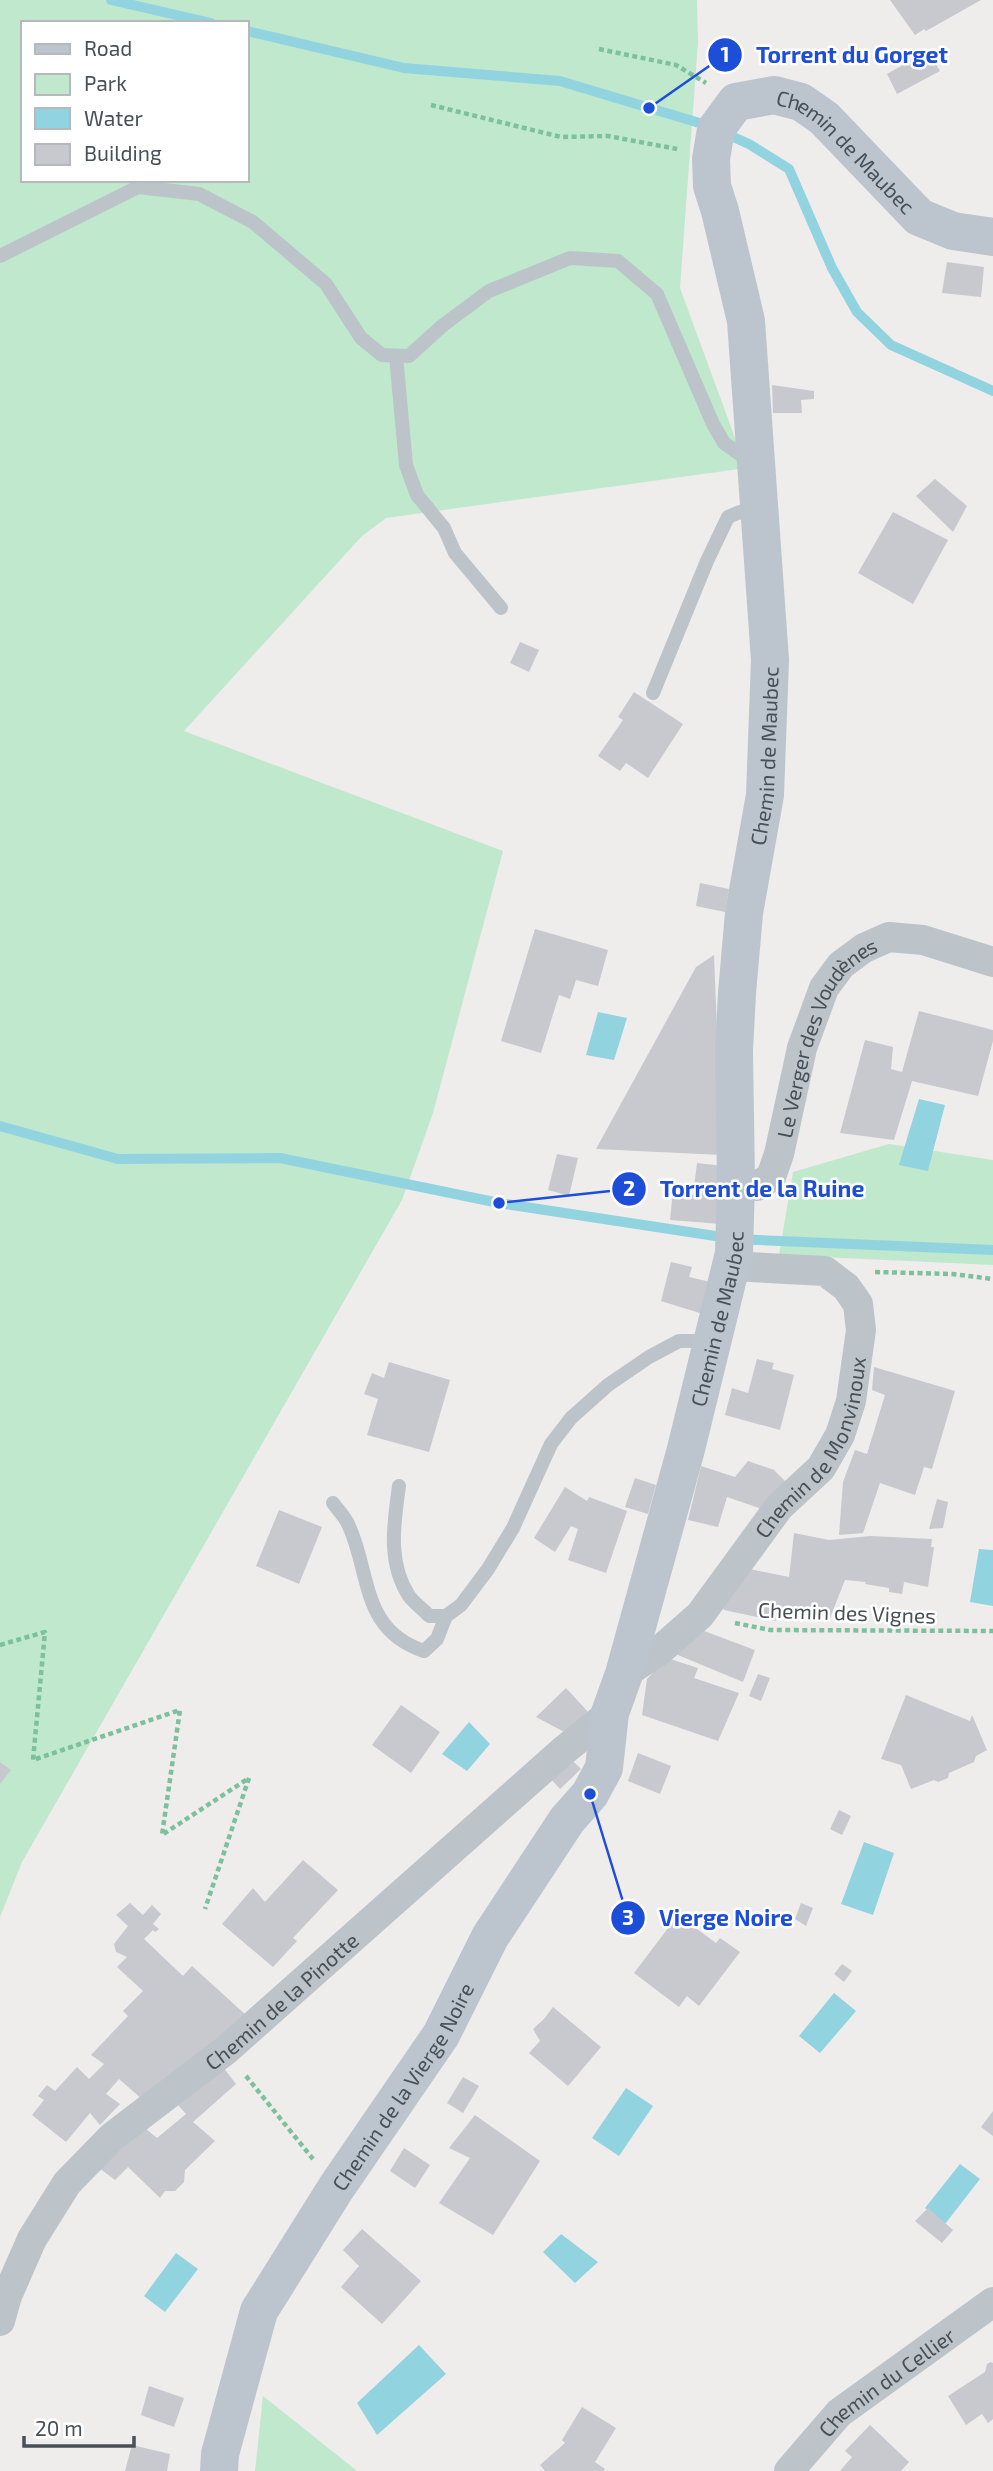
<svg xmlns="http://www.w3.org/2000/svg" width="993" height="2471" viewBox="0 0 993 2471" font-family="'Exo 2',sans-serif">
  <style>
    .green { fill: #bfe8cd; fill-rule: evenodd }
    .water { fill: #92d3e0 }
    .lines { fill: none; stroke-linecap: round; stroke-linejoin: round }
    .stream { stroke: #92d3e0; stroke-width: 10 }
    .building { fill: #c7c9cf }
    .path { stroke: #7cc19c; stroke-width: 4.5; stroke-dasharray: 5 3.5; stroke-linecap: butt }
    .lane { stroke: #bcc4ca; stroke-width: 14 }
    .street { stroke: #bcc4ca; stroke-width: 30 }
    .secondary { stroke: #bcc5ce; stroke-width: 38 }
    .labels { text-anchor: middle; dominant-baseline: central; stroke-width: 5; stroke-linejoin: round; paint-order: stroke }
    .street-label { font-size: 21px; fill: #475057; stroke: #fff }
    .leader { fill: none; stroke: #1d4ed8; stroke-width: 2.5 }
    .callout-dot { fill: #1d4ed8; stroke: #fff; stroke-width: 2.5 }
    .mark-label { font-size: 21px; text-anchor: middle; font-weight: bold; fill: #fff }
    .callout-label { font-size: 23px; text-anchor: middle; font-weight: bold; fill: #1d4ed8; stroke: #fff; stroke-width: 5; stroke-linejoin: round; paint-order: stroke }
  </style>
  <rect width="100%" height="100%" fill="#efecec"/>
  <g class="green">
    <path d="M 0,0 L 697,0 L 698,42 L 680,288 L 746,468 L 386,518 L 362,536 L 184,731 L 503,851 L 433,1113 L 402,1200 L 22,1862 L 0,1917 ZM 23,23 L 247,23 L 247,180 L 23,180 Z"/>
    <polygon points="889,1144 993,1160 993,1265 779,1255 793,1172"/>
    <polygon points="263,2396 357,2471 255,2471"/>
  </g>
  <g class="water">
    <polygon points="598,1012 627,1018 614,1060 586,1055"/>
    <polygon points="919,1099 945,1105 928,1171 899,1165"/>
    <polygon points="979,1549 993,1550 993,1606 970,1602"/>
    <polygon points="469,1722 490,1744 467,1771 442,1754"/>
    <polygon points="864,1842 894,1853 873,1915 841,1904"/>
    <polygon points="834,1993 856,2011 820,2053 799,2036"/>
    <polygon points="626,2088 653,2106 619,2156 592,2138"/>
    <polygon points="960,2164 980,2179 945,2224 925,2208"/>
    <polygon points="561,2234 598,2262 575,2283 543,2252"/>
    <polygon points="176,2253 198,2269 165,2312 144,2296"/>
    <polygon points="419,2345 446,2374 377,2435 357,2403"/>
  </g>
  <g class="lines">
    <g class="stream">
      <polyline points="111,0 211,23"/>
      <polyline points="247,31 404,68 560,81 706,125 749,144 789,169 832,268 857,312 891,345 993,391"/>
      <polyline points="0,1126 118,1159 280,1158 499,1203 735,1239 993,1250"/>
    </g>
  </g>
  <g class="building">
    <polygon points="890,0 981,0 926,31 924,29 915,35"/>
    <polygon points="928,51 940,71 897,94 887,74"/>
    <polygon points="947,262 984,267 981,297 942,293"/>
    <polygon points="772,385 814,391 814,399 801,400 802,413 773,413"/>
    <polygon points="935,479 967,506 953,532 916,496"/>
    <polygon points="893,512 948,540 913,604 858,573"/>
    <polygon points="520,642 539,650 529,672 510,663"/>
    <polygon points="634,692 683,724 648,778 626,763 620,771 598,756 623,720 618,717"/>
    <polygon points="700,883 729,889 725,912 696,906"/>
    <polygon points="535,929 608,950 598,986 576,980 570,999 559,995 541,1053 501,1041"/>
    <polygon points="714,955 722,1155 596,1149 696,967"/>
    <polygon points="919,1011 993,1030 993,1041 978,1096 912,1081 894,1140 840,1133 865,1040 893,1047 891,1069 902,1072"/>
    <polygon points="557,1154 578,1158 569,1196 548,1190"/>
    <polygon points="697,1163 724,1166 721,1224 670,1220 673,1192 693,1195"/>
    <polygon points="671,1262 692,1267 689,1277 715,1283 706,1315 661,1301"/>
    <polygon points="757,1359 774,1363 772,1369 794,1375 780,1430 725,1415 732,1388 748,1393"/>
    <polygon points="389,1362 450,1380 429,1452 367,1435 378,1399 364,1394 372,1373 384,1378"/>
    <polygon points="874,1367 955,1391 932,1469 924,1467 915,1495 880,1483 863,1533 839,1535 843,1482 855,1450 867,1454 885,1395 872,1390"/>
    <polygon points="748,1461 774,1470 789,1485 765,1510 727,1497 718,1527 688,1520 701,1466 735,1477"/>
    <polygon points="635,1478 656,1485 648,1514 625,1507"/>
    <polygon points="565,1487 587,1501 589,1497 627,1511 606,1573 568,1560 578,1529 571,1526 555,1552 534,1538"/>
    <polygon points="937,1499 948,1502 943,1528 929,1529"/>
    <polygon points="279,1510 322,1527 299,1584 256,1566"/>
    <polygon points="794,1533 829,1540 870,1536 932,1539 931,1547 934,1547 928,1587 904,1582 902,1594 889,1592 889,1588 865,1584 866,1582 845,1580 830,1618 783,1609 776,1621 724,1610 722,1605 744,1568 789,1577"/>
    <polygon points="696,1628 755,1650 743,1682 673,1653"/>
    <polygon points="667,1658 698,1668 694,1678 739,1693 718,1741 642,1715 647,1679"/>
    <polygon points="758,1674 770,1678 761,1701 749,1696"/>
    <polygon points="566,1688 589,1713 568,1734 536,1717"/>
    <polygon points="906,1695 970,1721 972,1715 987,1750 976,1756 974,1762 949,1773 948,1778 938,1782 934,1780 911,1789 901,1765 881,1759"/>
    <polygon points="401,1705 440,1732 411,1773 372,1745"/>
    <polygon points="638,1753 671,1766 660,1794 628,1781"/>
    <polygon points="570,1758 581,1769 560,1789 549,1777"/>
    <polygon points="0,1762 11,1770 0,1784"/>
    <polygon points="839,1810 851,1816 842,1835 830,1829"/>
    <polygon points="303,1860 338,1890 293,1938 297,1941 273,1967 222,1924 253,1888 265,1902"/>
    <polygon points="130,1903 143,1915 152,1905 161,1914 153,1924 159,1929 155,1932 153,1930 144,1939 183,1976 192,1966 247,2016 143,2100 119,2079 106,2094 120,2104 100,2125 90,2113 66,2142 32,2115 44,2100 38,2096 47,2085 55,2091 77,2067 89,2079 104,2064 91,2055 128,2016 123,2011 143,1991 117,1967 127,1957 116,1952 114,1944 128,1926 116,1915"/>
    <polygon points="801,1903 813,1908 806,1926 795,1919"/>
    <polygon points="678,1915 716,1943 720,1938 740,1952 699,2006 687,1996 679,2007 634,1973"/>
    <polygon points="842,1964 852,1971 844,1982 834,1974"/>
    <polygon points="553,2007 601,2047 568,2086 529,2053 540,2041 533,2029 544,2019"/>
    <polygon points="223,2067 236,2084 193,2122 215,2141 185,2170 184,2182 175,2191 165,2191 160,2198 128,2167 115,2180 99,2168 140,2124 157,2138 186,2114 178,2105"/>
    <polygon points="463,2077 479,2086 463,2113 447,2103"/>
    <polygon points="993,2111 993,2136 981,2127"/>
    <polygon points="475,2115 540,2161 493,2235 439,2203 470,2158 449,2148"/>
    <polygon points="404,2148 430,2165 415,2188 390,2171"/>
    <polygon points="928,2208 953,2230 942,2243 915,2221"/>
    <polygon points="362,2229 421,2281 382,2324 341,2287 359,2266 343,2250"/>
    <polygon points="991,2362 993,2363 993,2419 988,2423 982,2414 966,2425 948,2396 985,2372 987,2364"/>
    <polygon points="149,2386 184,2398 174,2427 141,2415"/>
    <polygon points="582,2407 616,2428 595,2462 605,2469 604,2471 545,2471 540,2465 565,2443 562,2440"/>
    <polygon points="870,2425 909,2462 901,2471 840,2471 852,2457 845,2451"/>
    <polygon points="132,2445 170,2454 167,2471 125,2471"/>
  </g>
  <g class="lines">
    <g class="path">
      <polyline points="599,49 676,65 706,83"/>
      <polyline points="431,105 561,137 608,136 677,149"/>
      <polyline points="875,1272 952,1274 993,1279"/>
      <polyline points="735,1623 770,1630 993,1631"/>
      <polyline points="0,1645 45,1632 33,1760 180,1710 162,1835 249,1778 205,1909"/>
      <polyline points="246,2076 313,2159"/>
    </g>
    <g class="lane">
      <polyline points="0,256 138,187 199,194 253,222 326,284 361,338 382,355 409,356 442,326 489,291 570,258 618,261 657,294 713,424 724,443 751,462"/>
      <polyline points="396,356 406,465 417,495 444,528 455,553 501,608"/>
      <polyline points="653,693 707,561 728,517 740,512 757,516"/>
      <path d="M 399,1486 C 394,1523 387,1562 409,1596 C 414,1603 423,1609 429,1616 L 446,1616 L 461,1605 L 488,1569 L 513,1528 L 551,1444 L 571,1418 L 608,1385 L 649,1357 L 679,1341 L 710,1341"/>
      <path d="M 333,1503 C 338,1510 346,1518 349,1526 C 371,1575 361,1630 424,1651 L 437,1639 L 446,1616"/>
    </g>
    <g class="street">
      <path id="s1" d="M 736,1182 L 757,1186 L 771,1177 L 779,1154 L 802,1048 L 824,988 L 841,965 L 864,948 L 889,937 L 923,940 L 993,962"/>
      <path id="s2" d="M 624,1674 L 659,1651 L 700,1615 L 779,1507 L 821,1468 L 840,1435 L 851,1401 L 861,1330 L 858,1304 L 846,1287 L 825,1271 L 730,1266"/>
      <path id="s3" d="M 0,2321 L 7,2296 L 32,2239 L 67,2183 L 112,2137 L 226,2050 L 563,1751 L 610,1713"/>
      <path id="s4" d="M 789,2471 L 839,2413 L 993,2302"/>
    </g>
    <path class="secondary" id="s5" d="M 219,2471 L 220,2454 L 259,2311 L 336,2188 L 441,2035 L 490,1937 L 567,1820 L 590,1794 L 604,1768 L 610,1713 L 624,1674 L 686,1449 L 734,1253 L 736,1182 L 734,1050 L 737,993 L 744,913 L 765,795 L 770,660 L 746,321 L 720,211 L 712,186 L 711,159 L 716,129 L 736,102 L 774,95 L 801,102 L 824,118 L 919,217 L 953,231 L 993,237"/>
  </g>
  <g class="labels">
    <g class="street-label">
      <text stroke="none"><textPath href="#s5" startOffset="2639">Chemin de Maubec</textPath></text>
      <text stroke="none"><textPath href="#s5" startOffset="1841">Chemin de Maubec</textPath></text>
      <text stroke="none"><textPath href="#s1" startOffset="192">Le Verger des Voudènes</textPath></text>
      <text stroke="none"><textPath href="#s5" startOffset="1274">Chemin de Maubec</textPath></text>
      <text stroke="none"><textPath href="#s2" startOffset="301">Chemin de Monvinoux</textPath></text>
      <text transform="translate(847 1612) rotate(2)">Chemin des Vignes</text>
      <text stroke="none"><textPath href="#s3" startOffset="436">Chemin de la Pinotte</textPath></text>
      <text stroke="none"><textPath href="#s5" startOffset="432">Chemin de la Vierge Noire</textPath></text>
      <text stroke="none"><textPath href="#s4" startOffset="133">Chemin du Cellier</textPath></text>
    </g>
  </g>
  <path class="leader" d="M649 108L725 55M499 1203L629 1189M590 1794L628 1918"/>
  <g class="callout-dot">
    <circle cx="649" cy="108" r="7"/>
    <circle cx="499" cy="1203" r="7"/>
    <circle cx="590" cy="1794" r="7"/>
    <circle cx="725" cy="55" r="18"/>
    <circle cx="629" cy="1189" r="18"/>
    <circle cx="628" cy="1918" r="18"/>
  </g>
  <g class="mark-label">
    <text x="725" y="62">1</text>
    <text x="629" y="1196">2</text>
    <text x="628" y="1925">3</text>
  </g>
  <g class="callout-label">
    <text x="852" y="63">Torrent du Gorget</text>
    <text x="762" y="1197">Torrent de la Ruine</text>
    <text x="726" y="1926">Vierge Noire</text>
  </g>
  <rect x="21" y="21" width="228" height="161" fill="#ffffff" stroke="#b5b9bc" stroke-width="2"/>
  <rect x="35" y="44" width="35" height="10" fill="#bcc5ce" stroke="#b5b9bc" stroke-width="2"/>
  <text x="84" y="56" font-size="21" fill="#475057">Road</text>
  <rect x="35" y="74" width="35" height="21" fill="#bfe8cd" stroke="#b5b9bc" stroke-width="2"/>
  <text x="84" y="91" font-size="21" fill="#475057">Park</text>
  <rect x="35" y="108" width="35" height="21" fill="#92d3e0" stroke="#b5b9bc" stroke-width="2"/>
  <text x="84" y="126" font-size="21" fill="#475057">Water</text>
  <rect x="35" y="144" width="35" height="21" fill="#c7c9cf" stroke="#b5b9bc" stroke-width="2"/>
  <text x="84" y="161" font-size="21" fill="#475057">Building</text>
  <path d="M24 2436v10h110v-10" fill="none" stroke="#475057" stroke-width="3.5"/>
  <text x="35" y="2436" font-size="21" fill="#475057" stroke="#ffffff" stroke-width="5" paint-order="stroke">20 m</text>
</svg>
